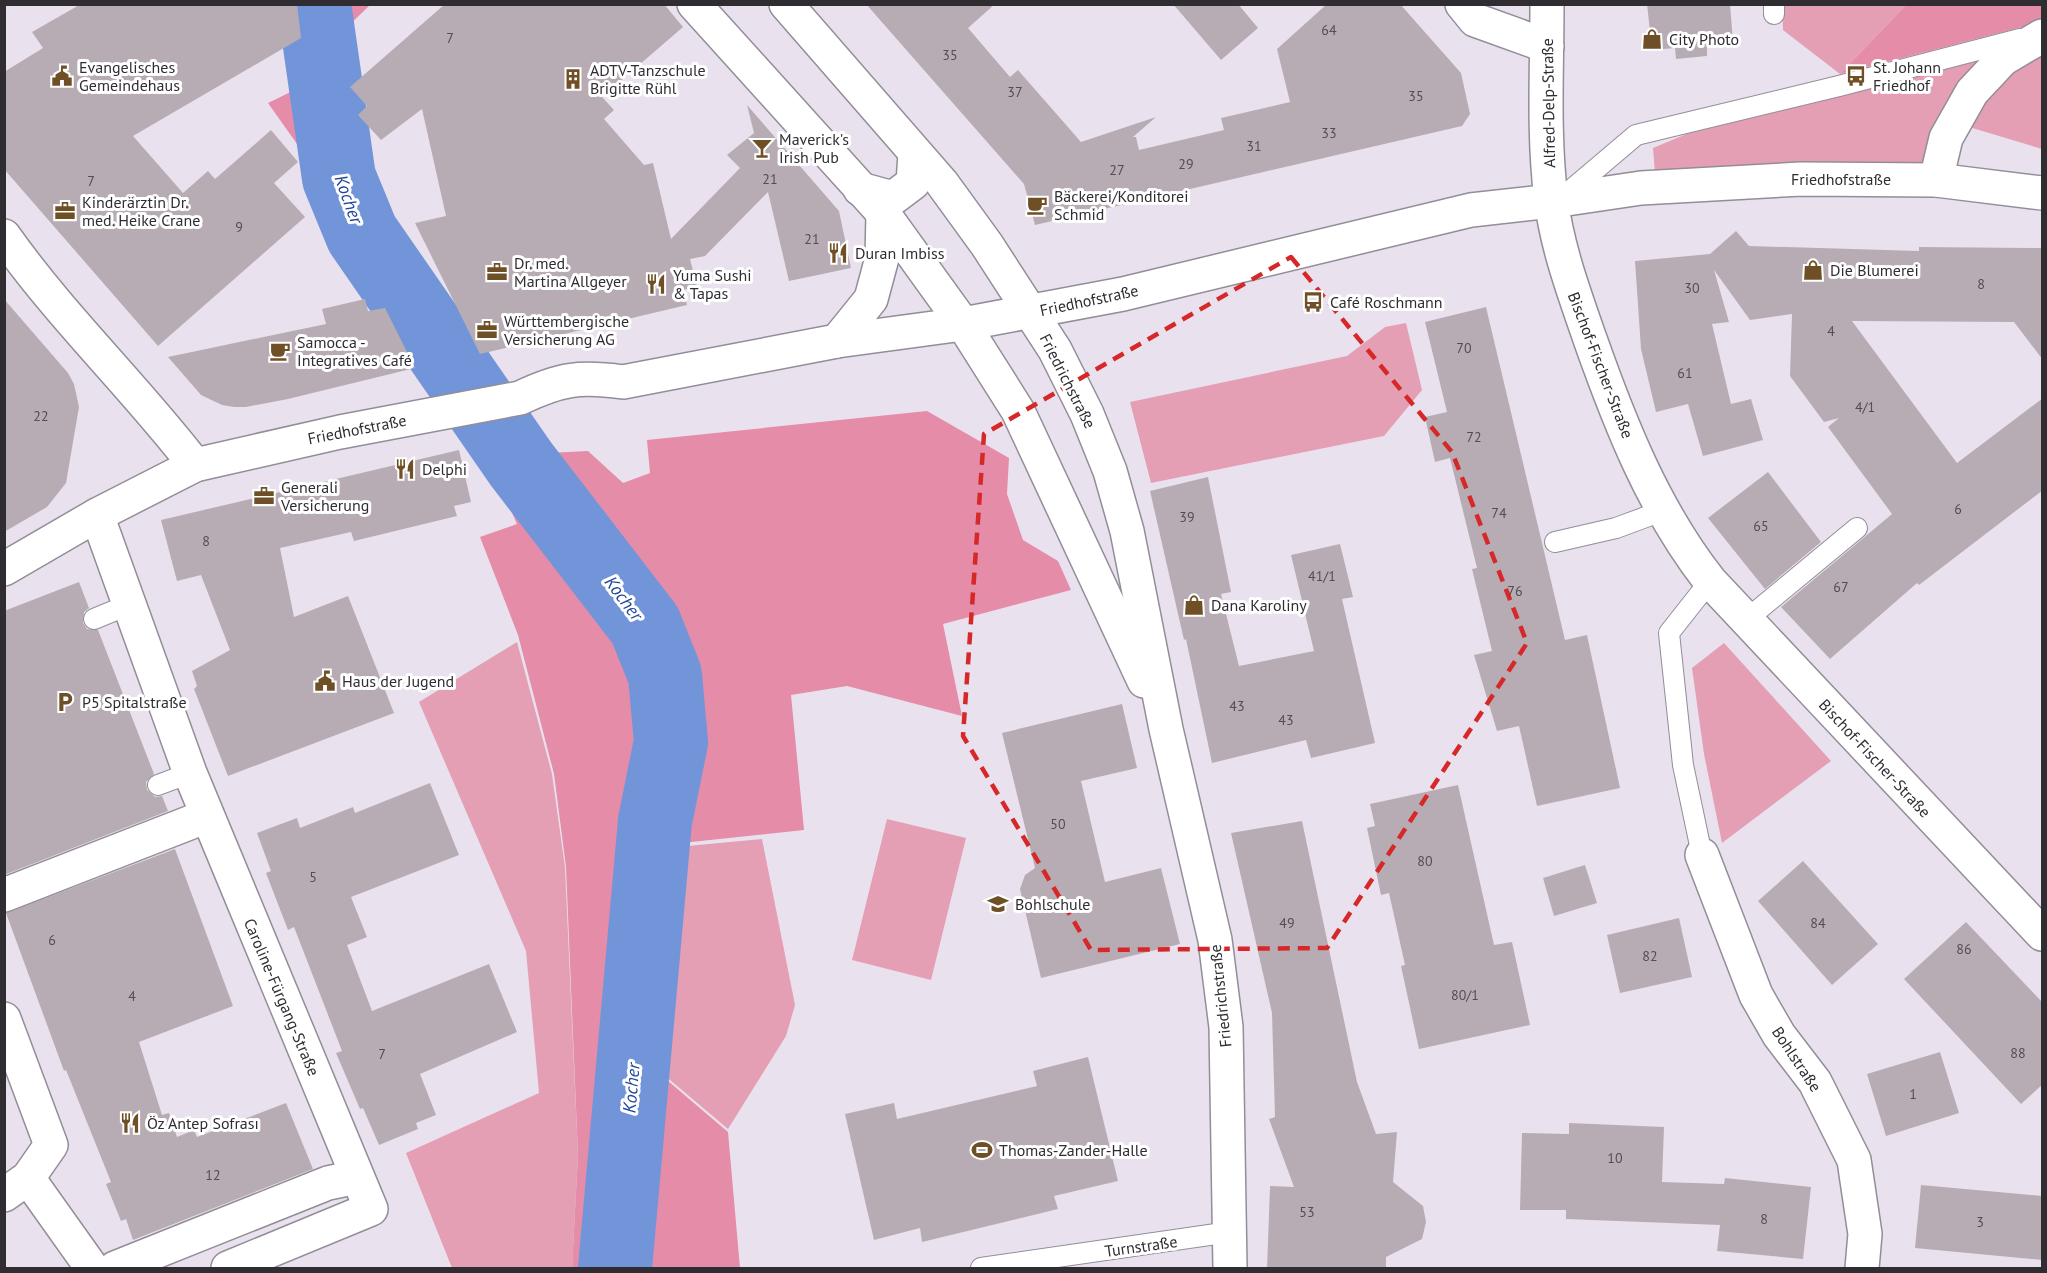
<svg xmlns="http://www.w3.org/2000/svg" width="2047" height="1273" viewBox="0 0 2047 1273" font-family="'PT Sans',sans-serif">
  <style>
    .green { fill: #e49fb4 }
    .forest { fill: #e48ca8 }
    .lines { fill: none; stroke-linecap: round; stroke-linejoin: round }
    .river { stroke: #7295da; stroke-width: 74 }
    .building { fill: #b8acb4 }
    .service-casing { stroke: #938d98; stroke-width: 22 }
    .minor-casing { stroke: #938d98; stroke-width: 36 }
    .secondary-casing { stroke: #938d98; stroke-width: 36 }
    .service { stroke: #fff; stroke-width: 20 }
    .minor { stroke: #fff; stroke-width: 33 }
    .secondary { stroke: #fff; stroke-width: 33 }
    .marked { fill: none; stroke: #d62828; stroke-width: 4.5; stroke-dasharray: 12 8; stroke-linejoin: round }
    .labels { text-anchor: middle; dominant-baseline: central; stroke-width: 6; stroke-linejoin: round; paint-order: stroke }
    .number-label { font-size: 14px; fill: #524d52 }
    .poi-label { font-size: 16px; fill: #302d32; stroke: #fff; text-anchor: start }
    .street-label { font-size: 16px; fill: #302d32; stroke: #fff }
    .water-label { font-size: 18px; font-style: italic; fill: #224799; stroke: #fff }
  </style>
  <rect width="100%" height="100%" fill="#e9e2ee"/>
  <g class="green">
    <polygon points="1782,5 1906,5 1840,74 1783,30"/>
    <path d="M 2042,51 L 2042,149 L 1969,127 C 1985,94 2008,65 2042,51 Z"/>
    <polygon points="1995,53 1926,168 1655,173 1653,148 1701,128"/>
    <polygon points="1406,323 1422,390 1384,436 1151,483 1130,402 1347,356 1385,327"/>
    <polygon points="517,642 552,774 565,867 578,1155 572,1268 452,1268 406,1153 539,1093 526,951 419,702"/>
    <polygon points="1724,643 1831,761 1722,843 1704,754 1692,668"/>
    <polygon points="887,819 966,838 931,980 852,960"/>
    <polygon points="762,839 795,1005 786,1036 728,1129 644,1058 666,848"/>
  </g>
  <g class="forest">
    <polygon points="297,5 370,5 339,35 350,151 368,205 446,324 411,349 386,302 367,300 302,151 268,103 307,84"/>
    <polygon points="1906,5 2042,5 2042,22 1840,74"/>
    <polygon points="927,411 1009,458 1007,494 1023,540 1058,561 1071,590 943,624 962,716 847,686 791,695 804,830 663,845 641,1058 728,1132 740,1268 572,1268 578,1155 566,867 554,774 518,635 480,537 517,524 498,481 528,454 588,451 623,483 650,473 647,440"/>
  </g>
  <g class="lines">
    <polyline class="river" points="314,4 339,178 362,234 521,464 645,625 665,675 671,742 655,821 615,1268"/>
  </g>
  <g class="building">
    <polygon points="81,4 297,4 301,38 133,136 183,193 208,171 215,179 271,130 298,162 274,183 305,217 158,346 4,169 4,72 43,48 32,32"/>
    <polygon points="445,4 664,4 683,27 602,97 614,110 604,119 644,165 653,163 671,239 740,168 727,155 754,133 747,105 839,211 851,268 789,281 768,192 705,256 690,259 697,287 683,290 687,305 480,354 415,223 446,216 422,109 381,140 358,115 367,106 350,87"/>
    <polygon points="866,4 995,4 968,28 1010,77 1018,70 1081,142 1156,117 1133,137 1136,137 1139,150 1224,130 1221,118 1290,102 1277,49 1327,4 1400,4 1461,73 1470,114 1462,126 1035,225 1024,184"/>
    <polygon points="1173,4 1238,4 1258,28 1221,60"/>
    <polygon points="1647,4 1730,4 1733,42 1707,45 1707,56 1676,59 1675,48 1652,50"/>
    <polygon points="1736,231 1749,246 1919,251 1919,247 2043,248 2043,360 2014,322 1852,321 1957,463 2043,398 2043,490 1919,585 1917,583 1830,659 1781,607 1892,514 1828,427 1839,418 1824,422 1790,376 1792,314 1750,320 1714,270 1729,322 1712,324 1731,404 1751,399 1763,440 1703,456 1688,404 1656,412 1641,349 1635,261 1710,254"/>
    <polygon points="4,299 68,373 74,384 79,407 66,483 47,507 4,532"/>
    <polygon points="365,299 368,311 385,308 415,368 288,399 246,407 234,407 222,405 201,395 168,357 326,324 322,309"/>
    <polygon points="1486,307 1565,640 1587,635 1620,788 1537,806 1519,726 1497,731 1474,655 1492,651 1472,569 1477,568 1450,458 1435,462 1425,417 1447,412 1425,322"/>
    <polygon points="459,450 471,502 454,506 457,516 354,541 351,532 280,548 294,617 348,596 394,713 228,776 194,689 197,686 192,671 230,650 201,575 177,581 161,520"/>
    <polygon points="1768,472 1821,542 1765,589 1708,518"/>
    <polygon points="1208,477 1231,592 1221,594 1239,666 1314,651 1291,555 1340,544 1353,597 1342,599 1375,743 1311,758 1306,740 1212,763 1186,639 1184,640 1150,491"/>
    <polygon points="79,582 89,608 84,612 83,623 87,629 98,630 154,774 146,782 147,790 155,797 162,796 168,811 4,875 4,611"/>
    <polygon points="1122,704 1137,768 1081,781 1105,882 1161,868 1180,944 1041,978 1020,889 1025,875 1035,868 1002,733"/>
    <polygon points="430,783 459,855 351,897 367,937 347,945 372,1011 489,964 517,1032 420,1074 436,1115 416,1123 418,1129 379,1145 363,1108 360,1109 336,1053 342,1051 294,927 288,930 266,873 271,871 257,833 297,818 300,828 353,807 355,813"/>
    <polygon points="1458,785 1494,945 1512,942 1530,1025 1419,1049 1401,966 1405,965 1389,893 1381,895 1367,828 1375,826 1370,804"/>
    <polygon points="1302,821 1357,1082 1376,1134 1397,1132 1393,1182 1423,1206 1426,1222 1422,1239 1386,1257 1386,1269 1267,1269 1270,1186 1294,1187 1269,1119 1275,1117 1272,1013 1231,833"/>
    <polygon points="175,849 233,1006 139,1042 162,1115 169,1113 177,1137 194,1130 197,1137 286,1103 313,1169 133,1240 126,1219 121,1221 106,1184 111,1182 66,1070 64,1071 6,913"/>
    <polygon points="1803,861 1878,944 1832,985 1758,901"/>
    <polygon points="1585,865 1597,903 1554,916 1543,878"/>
    <polygon points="1679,918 1692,977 1620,993 1607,935"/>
    <polygon points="1966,922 2043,1003 2043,1084 2021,1104 1904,979"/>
    <polygon points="1940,1052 1959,1113 1886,1136 1867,1074"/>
    <polygon points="1088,1057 1118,1181 1054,1196 1058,1209 922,1242 920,1228 874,1240 845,1114 894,1103 897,1119 1037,1086 1033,1071"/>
    <polygon points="1569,1123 1664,1127 1662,1182 1724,1184 1725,1178 1811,1187 1803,1259 1717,1251 1720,1225 1566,1219 1566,1210 1520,1210 1522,1133 1569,1134"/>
    <polygon points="1921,1185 2043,1196 2043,1260 1915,1248"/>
  </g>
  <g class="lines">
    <g class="service-casing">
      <g id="service">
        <polyline points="1774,4 1774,14"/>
        <polyline points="1564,196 1636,135 1839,86 2020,39"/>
        <polyline points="1555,542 1616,528 1662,511"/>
        <polyline points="94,619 128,605"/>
        <polyline points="1746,620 1857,528"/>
        <polyline points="158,785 190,773"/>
        <polyline points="1702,855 1683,765 1669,633 1710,581"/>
        <polyline points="981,1268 1230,1232"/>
      </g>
    </g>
    <g class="minor-casing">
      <g id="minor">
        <polyline points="1462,4 1475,20 1547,46"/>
        <path d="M 1547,4 C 1547,70 1543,134 1551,199 C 1557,247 1574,293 1590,339 C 1620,424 1654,510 1710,581 L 2042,934"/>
        <polyline points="1936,180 1946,138 1972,92 2003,59 2042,36"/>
        <path d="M 4,236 C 62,318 134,386 195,465"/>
        <polyline points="837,341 871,299 882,258 883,213"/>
        <polyline points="97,515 190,773 371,1209 228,1268"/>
        <path d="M 4,569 L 97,515 L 195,465 L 340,432 L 520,398 C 560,379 579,376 623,382 L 837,341 L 963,324"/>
        <polyline points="1702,855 1756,995 1779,1035 1815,1082 1854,1160 1865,1234 1862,1268"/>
        <polyline points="4,895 207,816"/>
        <polyline points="4,1019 51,1145 28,1178 4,1195"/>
        <polyline points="28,1178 92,1268"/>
        <polyline points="115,1268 328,1183 357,1177"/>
      </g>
    </g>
    <g class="secondary-casing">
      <g id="secondary">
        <polyline points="694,4 883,213 963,324 1018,411 1144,681"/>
        <polyline points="786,4 942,183 987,245 1055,350 1087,414 1110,471 1127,531 1166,729 1215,940 1226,1027 1230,1268"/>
        <polyline points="860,189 893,198 913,183 915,154"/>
        <polyline points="1560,200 1641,188 1801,179 1936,180 2042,193"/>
        <polyline points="963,324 1123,294 1471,210 1551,201"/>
      </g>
    </g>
    <use href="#service" class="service"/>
    <use href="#minor" class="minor"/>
    <use href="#secondary" class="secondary"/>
  </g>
  <path class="marked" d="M 1291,257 L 1452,452 L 1527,643 L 1327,948 L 1091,950 L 963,736 L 984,434 Z"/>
  <defs>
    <g id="shop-bare" transform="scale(1.62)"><path d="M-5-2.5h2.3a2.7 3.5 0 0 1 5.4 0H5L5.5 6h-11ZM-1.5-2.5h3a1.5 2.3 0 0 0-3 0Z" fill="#6f4f25" stroke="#fff" stroke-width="2.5" paint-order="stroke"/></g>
    <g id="civic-bare" transform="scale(1.62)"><path d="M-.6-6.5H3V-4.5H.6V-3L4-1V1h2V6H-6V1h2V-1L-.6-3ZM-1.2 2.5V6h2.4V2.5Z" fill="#6f4f25" stroke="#fff" stroke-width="2.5" paint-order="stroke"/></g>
    <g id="bus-bare" transform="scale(1.62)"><path d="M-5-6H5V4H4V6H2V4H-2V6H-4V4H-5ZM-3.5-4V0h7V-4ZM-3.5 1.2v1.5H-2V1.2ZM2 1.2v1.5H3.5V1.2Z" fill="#6f4f25" stroke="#fff" stroke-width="2.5" paint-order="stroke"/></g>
    <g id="building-bare" transform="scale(1.62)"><path d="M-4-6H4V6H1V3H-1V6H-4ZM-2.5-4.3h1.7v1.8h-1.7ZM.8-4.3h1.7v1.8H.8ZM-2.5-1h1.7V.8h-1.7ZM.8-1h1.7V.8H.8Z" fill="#6f4f25" stroke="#fff" stroke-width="2.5" paint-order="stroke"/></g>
    <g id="bar-bare" transform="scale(1.62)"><path d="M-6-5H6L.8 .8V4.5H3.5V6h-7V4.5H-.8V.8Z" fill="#6f4f25" stroke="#fff" stroke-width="2.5" paint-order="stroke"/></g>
    <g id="cafe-bare" transform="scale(1.62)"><path d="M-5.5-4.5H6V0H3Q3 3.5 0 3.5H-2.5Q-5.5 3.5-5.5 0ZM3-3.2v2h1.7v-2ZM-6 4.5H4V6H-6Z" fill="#6f4f25" stroke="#fff" stroke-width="2.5" paint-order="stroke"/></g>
    <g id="office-bare" transform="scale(1.62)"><path d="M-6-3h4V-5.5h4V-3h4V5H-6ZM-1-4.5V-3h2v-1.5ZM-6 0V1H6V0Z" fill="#6f4f25" stroke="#fff" stroke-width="2.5" paint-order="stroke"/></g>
    <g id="restaurant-bare" transform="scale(1.62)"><path d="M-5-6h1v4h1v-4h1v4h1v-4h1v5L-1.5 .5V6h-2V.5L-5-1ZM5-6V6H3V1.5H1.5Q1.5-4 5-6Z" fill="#6f4f25" stroke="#fff" stroke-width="2.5" paint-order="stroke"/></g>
    <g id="parking-bare" transform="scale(1.62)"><path d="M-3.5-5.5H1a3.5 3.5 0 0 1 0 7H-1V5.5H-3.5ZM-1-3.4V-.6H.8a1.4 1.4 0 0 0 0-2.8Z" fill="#6f4f25" stroke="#fff" stroke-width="2.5" paint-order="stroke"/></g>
    <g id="school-bare" transform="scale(1.62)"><path d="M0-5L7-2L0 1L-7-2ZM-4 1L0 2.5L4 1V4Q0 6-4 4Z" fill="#6f4f25" stroke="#fff" stroke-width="2.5" paint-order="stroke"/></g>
    <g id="stadium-bare" transform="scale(1.62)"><path d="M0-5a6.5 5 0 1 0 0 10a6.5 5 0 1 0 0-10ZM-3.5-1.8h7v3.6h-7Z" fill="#6f4f25" stroke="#fff" stroke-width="2.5" paint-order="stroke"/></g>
  </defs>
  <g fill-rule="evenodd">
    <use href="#shop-bare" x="1652" y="39"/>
    <use href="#civic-bare" x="62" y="76"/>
    <use href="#bus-bare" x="1856" y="76"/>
    <use href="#building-bare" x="573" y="79"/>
    <use href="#bar-bare" x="762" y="148"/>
    <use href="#cafe-bare" x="1037" y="205"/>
    <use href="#office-bare" x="65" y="211"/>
    <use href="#restaurant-bare" x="838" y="253"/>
    <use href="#shop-bare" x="1813" y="270"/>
    <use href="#office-bare" x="497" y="272"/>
    <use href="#restaurant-bare" x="656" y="284"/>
    <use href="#bus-bare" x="1313" y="302"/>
    <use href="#office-bare" x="487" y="330"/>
    <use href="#cafe-bare" x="280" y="351"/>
    <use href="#restaurant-bare" x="405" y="469"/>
    <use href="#office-bare" x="264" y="496"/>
    <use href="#shop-bare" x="1194" y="605"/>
    <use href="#civic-bare" x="325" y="681"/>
    <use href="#parking-bare" x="65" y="702"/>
    <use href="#school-bare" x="998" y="904"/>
    <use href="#restaurant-bare" x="130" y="1123"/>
    <use href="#stadium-bare" x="982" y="1150"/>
  </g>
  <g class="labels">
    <g class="number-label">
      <text x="1329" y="30">64</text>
      <text x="450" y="38">7</text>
      <text x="950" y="55">35</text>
      <text x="1015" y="92">37</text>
      <text x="1416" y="96">35</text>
      <text x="1329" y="133">33</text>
      <text x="1254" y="146">31</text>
      <text x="1186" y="164">29</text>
      <text x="1117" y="170">27</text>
      <text x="770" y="179">21</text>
      <text x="91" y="181">7</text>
      <text x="239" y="227">9</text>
      <text x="812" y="239">21</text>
      <text x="1981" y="284">8</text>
      <text x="1692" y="288">30</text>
      <text x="1831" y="331">4</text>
      <text x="1464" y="348">70</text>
      <text x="1685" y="373">61</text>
      <text x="1865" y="407">4/1</text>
      <text x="41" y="416">22</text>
      <text x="1474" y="437">72</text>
      <text x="1958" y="509">6</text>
      <text x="1499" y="513">74</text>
      <text x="1187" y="517">39</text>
      <text x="1761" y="526">65</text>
      <text x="206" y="541">8</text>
      <text x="1322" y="576">41/1</text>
      <text x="1841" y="587">67</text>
      <text x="1515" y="591">76</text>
      <text x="1237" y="706">43</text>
      <text x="1286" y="720">43</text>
      <text x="1058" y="824">50</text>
      <text x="1425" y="861">80</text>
      <text x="313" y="877">5</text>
      <text x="1287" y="923">49</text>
      <text x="1818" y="923">84</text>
      <text x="52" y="940">6</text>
      <text x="1964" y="949">86</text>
      <text x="1650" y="956">82</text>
      <text x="1465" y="995">80/1</text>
      <text x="132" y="996">4</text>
      <text x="2018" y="1053">88</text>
      <text x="382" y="1054">7</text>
      <text x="1913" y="1094">1</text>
      <text x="1615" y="1158">10</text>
      <text x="213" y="1175">12</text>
      <text x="1307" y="1212">53</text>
      <text x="1764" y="1219">8</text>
      <text x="1980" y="1222">3</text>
    </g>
    <g class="poi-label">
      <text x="1669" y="39">City Photo</text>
      <text x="79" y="67">Evangelisches<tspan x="79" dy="18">Gemeindehaus</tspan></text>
      <text x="1873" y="67">St. Johann<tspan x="1873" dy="18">Friedhof</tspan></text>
      <text x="590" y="70">ADTV-Tanzschule<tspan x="590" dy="18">Brigitte Rühl</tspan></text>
      <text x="779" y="139">Maverick's<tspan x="779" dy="18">Irish Pub</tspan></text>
      <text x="1054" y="196">Bäckerei/Konditorei<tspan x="1054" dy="18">Schmid</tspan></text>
      <text x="82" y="202">Kinderärztin Dr.<tspan x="82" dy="18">med. Heike Crane</tspan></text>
      <text x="855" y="253">Duran Imbiss</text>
      <text x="514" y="263">Dr. med.<tspan x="514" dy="18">Martina Allgeyer</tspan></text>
      <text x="1830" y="270">Die Blumerei</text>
      <text x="673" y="275">Yuma Sushi<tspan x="673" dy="18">&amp; Tapas</tspan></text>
      <text x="1330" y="302">Café Roschmann</text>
      <text x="504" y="321">Württembergische<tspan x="504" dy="18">Versicherung AG</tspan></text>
      <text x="297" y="342">Samocca -<tspan x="297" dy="18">Integratives Café</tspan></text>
      <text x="422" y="469">Delphi</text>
      <text x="281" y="487">Generali<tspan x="281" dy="18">Versicherung</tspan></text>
      <text x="1211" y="605">Dana Karoliny</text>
      <text x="342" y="681">Haus der Jugend</text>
      <text x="82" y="702">P5 Spitalstraße</text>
      <text x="1015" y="904">Bohlschule</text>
      <text x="147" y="1123">Öz Antep Sofrası</text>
      <text x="999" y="1150">Thomas-Zander-Halle</text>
    </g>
    <g class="street-label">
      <text transform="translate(1548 103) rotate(-91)">Alfred-Delp-Straße</text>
      <text x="1841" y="179">Friedhofstraße</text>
      <text transform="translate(1089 300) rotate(-12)">Friedhofstraße</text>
      <text transform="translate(1601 365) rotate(69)">Bischof-Fischer-Straße</text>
      <text transform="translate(1068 381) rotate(63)">Friedrichstraße</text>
      <text transform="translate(357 429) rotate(-11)">Friedhofstraße</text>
      <text transform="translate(1875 758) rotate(47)">Bischof-Fischer-Straße</text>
      <text transform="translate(1220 996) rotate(-96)">Friedrichstraße</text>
      <text transform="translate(282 997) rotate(67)">Caroline-Fürgang-Straße</text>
      <text transform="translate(1797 1059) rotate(56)">Bohlstraße</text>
      <text transform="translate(1141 1246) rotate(-8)">Turnstraße</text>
    </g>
    <g class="water-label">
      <text transform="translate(349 199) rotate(70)">Kocher</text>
      <text transform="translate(624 598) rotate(53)">Kocher</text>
      <text transform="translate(631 1088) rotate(-85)">Kocher</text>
    </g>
  </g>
  <rect width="2047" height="1273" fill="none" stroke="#302d32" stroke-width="12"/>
</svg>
